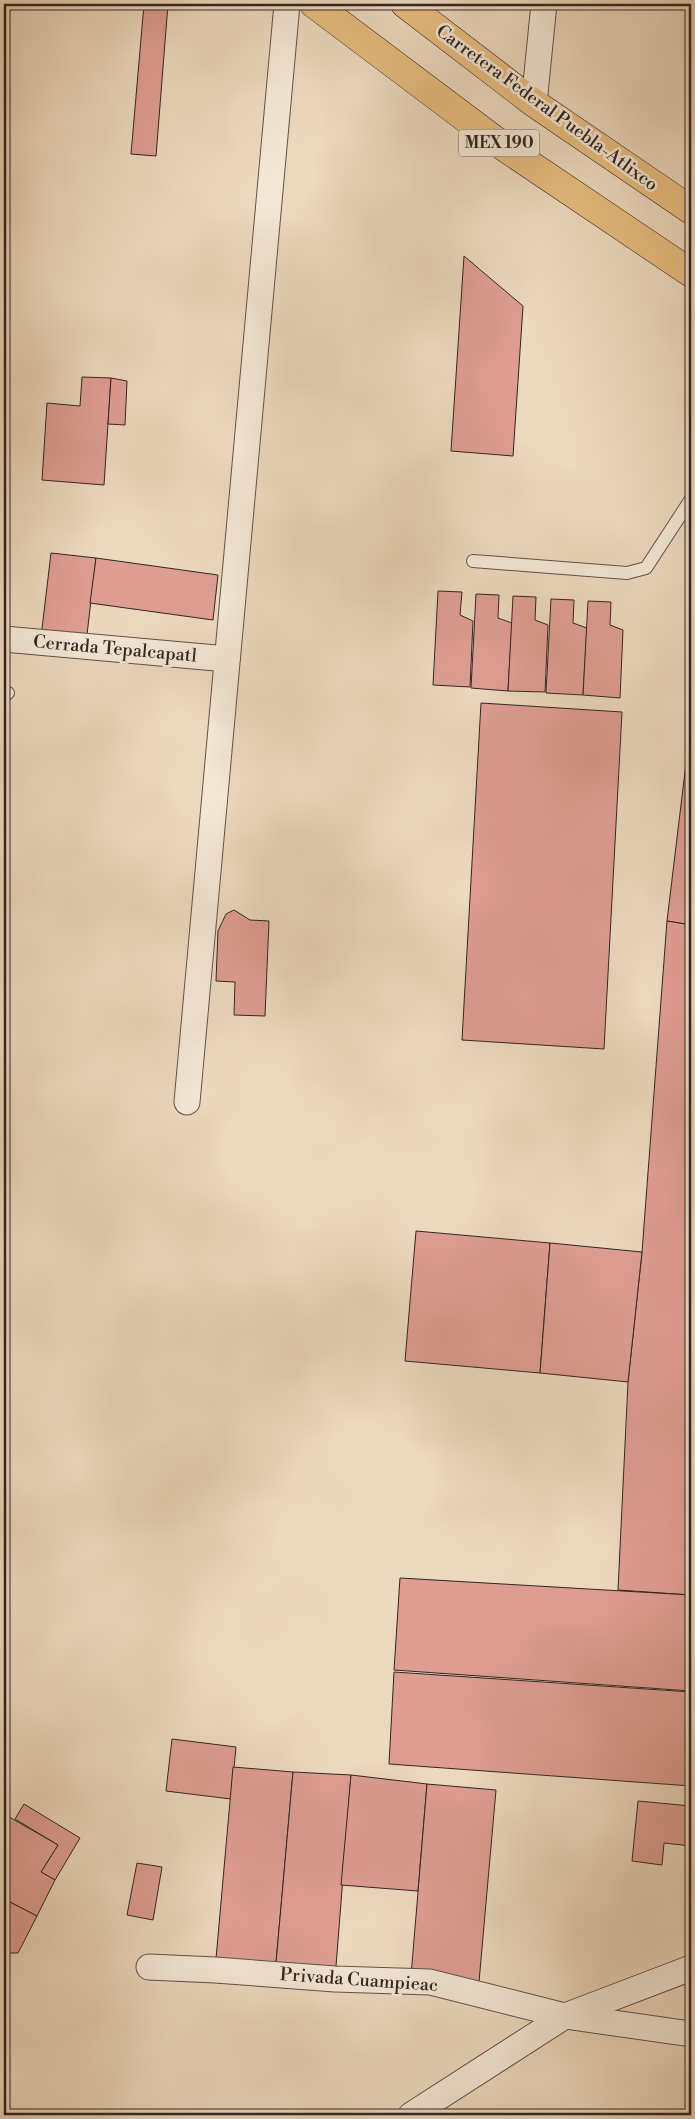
<svg xmlns="http://www.w3.org/2000/svg" width="695" height="2119" viewBox="0 0 695 2119" font-family="'Libre Bodoni',serif">
  <style>
    .building { fill: #de9d93; stroke: #322520 }
    .lines { fill: none; stroke-linecap: round; stroke-linejoin: round }
    .service-casing { stroke: #605248; stroke-width: 14 }
    .minor-casing { stroke: #605248; stroke-width: 27 }
    .primary-casing { stroke: #322520; stroke-width: 29 }
    .service { stroke: #f3e6d5; stroke-width: 12 }
    .minor { stroke: #f3e6d5; stroke-width: 25 }
    .primary { stroke: #e6bc7f; stroke-width: 28 }
    .labels { text-anchor: middle; dominant-baseline: central; stroke-width: 5; stroke-linejoin: round; paint-order: stroke }
    .shield { fill: #f3e6d5; stroke: #6c5f56; stroke-width: 1 }
    .shield-label { font-size: 16px; font-weight: bold; fill: #322520 }
    .street-label { font-size: 18px; fill: #322520; stroke: #f3e6d5 }
  </style>
  <rect width="100%" height="100%" fill="#ecd8be"/>
  <filter id="stains"><feTurbulence type="fractalNoise" baseFrequency=".004" numOctaves="4"/><feColorMatrix values="0 0 0 0 .2 0 0 0 0 .09 0 0 0 0 .02 0 0 0 .5 -.17"/></filter>
  <radialGradient id="worn" r=".72"><stop offset=".6" stop-color="#630" stop-opacity="0"/><stop offset="1" stop-color="#630" stop-opacity=".3"/></radialGradient>
  <g class="building">
    <polygon points="144,4 168,4 156,156 131,154"/>
    <polygon points="464,256 523,306 513,456 451,451"/>
    <polygon points="82,377 111,378 104,485 42,480 47,403 80,406"/>
    <polygon points="111,378 127,381 125,425 108,424"/>
    <polygon points="51,553 96,558 86,643 41,637"/>
    <polygon points="96,558 218,575 213,620 90,603"/>
    <polygon points="438,591 462,592 460,615 473,621 470,687 433,685"/>
    <polygon points="476,594 499,595 498,618 512,623 508,691 471,688"/>
    <polygon points="513,596 536,597 535,620 548,625 545,692 508,691"/>
    <polygon points="551,599 574,600 573,623 587,628 583,695 546,693"/>
    <polygon points="588,601 611,602 610,625 623,630 620,698 583,695"/>
    <polygon points="481,703 622,712 604,1049 462,1040"/>
    <polygon points="691,722 691,925 667,921"/>
    <polygon points="234,910 250,920 269,921 265,1016 234,1015 235,982 216,981 218,931 226,914"/>
    <polygon points="667,921 691,925 691,1595 618,1590 628,1382 642,1252"/>
    <polygon points="416,1231 550,1243 540,1373 405,1361"/>
    <polygon points="550,1243 642,1252 628,1382 540,1373"/>
    <polygon points="400,1578 691,1595 691,1691 394,1670"/>
    <polygon points="394,1672 691,1692 691,1786 389,1764"/>
    <polygon points="172,1739 236,1747 231,1799 166,1791"/>
    <polygon points="233,1767 293,1772 275,1974 215,1970"/>
    <polygon points="293,1772 351,1775 335,1979 275,1974"/>
    <polygon points="351,1775 427,1784 418,1891 341,1885"/>
    <polygon points="427,1784 496,1790 479,1982 411,1976"/>
    <polygon points="638,1801 691,1806 691,1846 664,1843 662,1865 632,1861"/>
    <polygon points="24,1804 80,1838 55,1880 41,1872 58,1845 15,1819"/>
    <polygon points="4,1814 58,1845 41,1872 55,1880 37,1916 4,1899"/>
    <polygon points="137,1863 162,1867 153,1920 127,1915"/>
    <polygon points="4,1899 37,1916 18,1953 4,1953"/>
  </g>
  <g class="lines">
    <g class="service-casing">
      <g id="service">
        <polyline points="473,561 627,573 646,568 691,499"/>
        <polyline points="4,693 8,693"/>
      </g>
    </g>
    <g class="minor-casing">
      <g id="minor">
        <polyline points="534,103 544,4"/>
        <polyline points="4,639 227,659"/>
        <polyline points="187,1102 287,4"/>
        <polyline points="149,1967 215,1970 335,1979 430,1982 565,2016 691,2034"/>
        <polyline points="411,2115 565,2016 691,1968"/>
      </g>
    </g>
    <g class="primary-casing">
      <g id="primary">
        <polyline points="314,4 504,147 691,273"/>
        <polyline points="405,4 534,103 691,210"/>
      </g>
    </g>
    <use href="#service" class="service"/>
    <use href="#minor" class="minor"/>
    <use href="#primary" class="primary"/>
  </g>
  <g class="labels">
    <rect class="shield" x="459" y="129.5" width="80" height="27" rx="4"/>
    <g class="shield-label">
      <text x="499" y="143">MEX 190</text>
    </g>
    <g class="street-label">
      <text transform="translate(547 108) rotate(36)">Carretera Federal Puebla-Atlixco</text>
      <text transform="translate(115 649) rotate(5)">Cerrada Tepalcapatl</text>
      <text transform="translate(359 1980) rotate(4)">Privada Cuampieac</text>
    </g>
  </g>
  <rect width="695" height="2119" fill="none" stroke="#ecd8be" stroke-width="20"/>
  <rect x="5" y="5" width="685" height="2109" fill="none" stroke="#322520" stroke-width="2.5"/>
  <rect x="10" y="10" width="675" height="2099" fill="none" stroke="#322520"/>
  <rect width="100%" height="100%" filter="url(#stains)"/>
  <rect width="100%" height="100%" fill="url(#worn)"/>
</svg>
